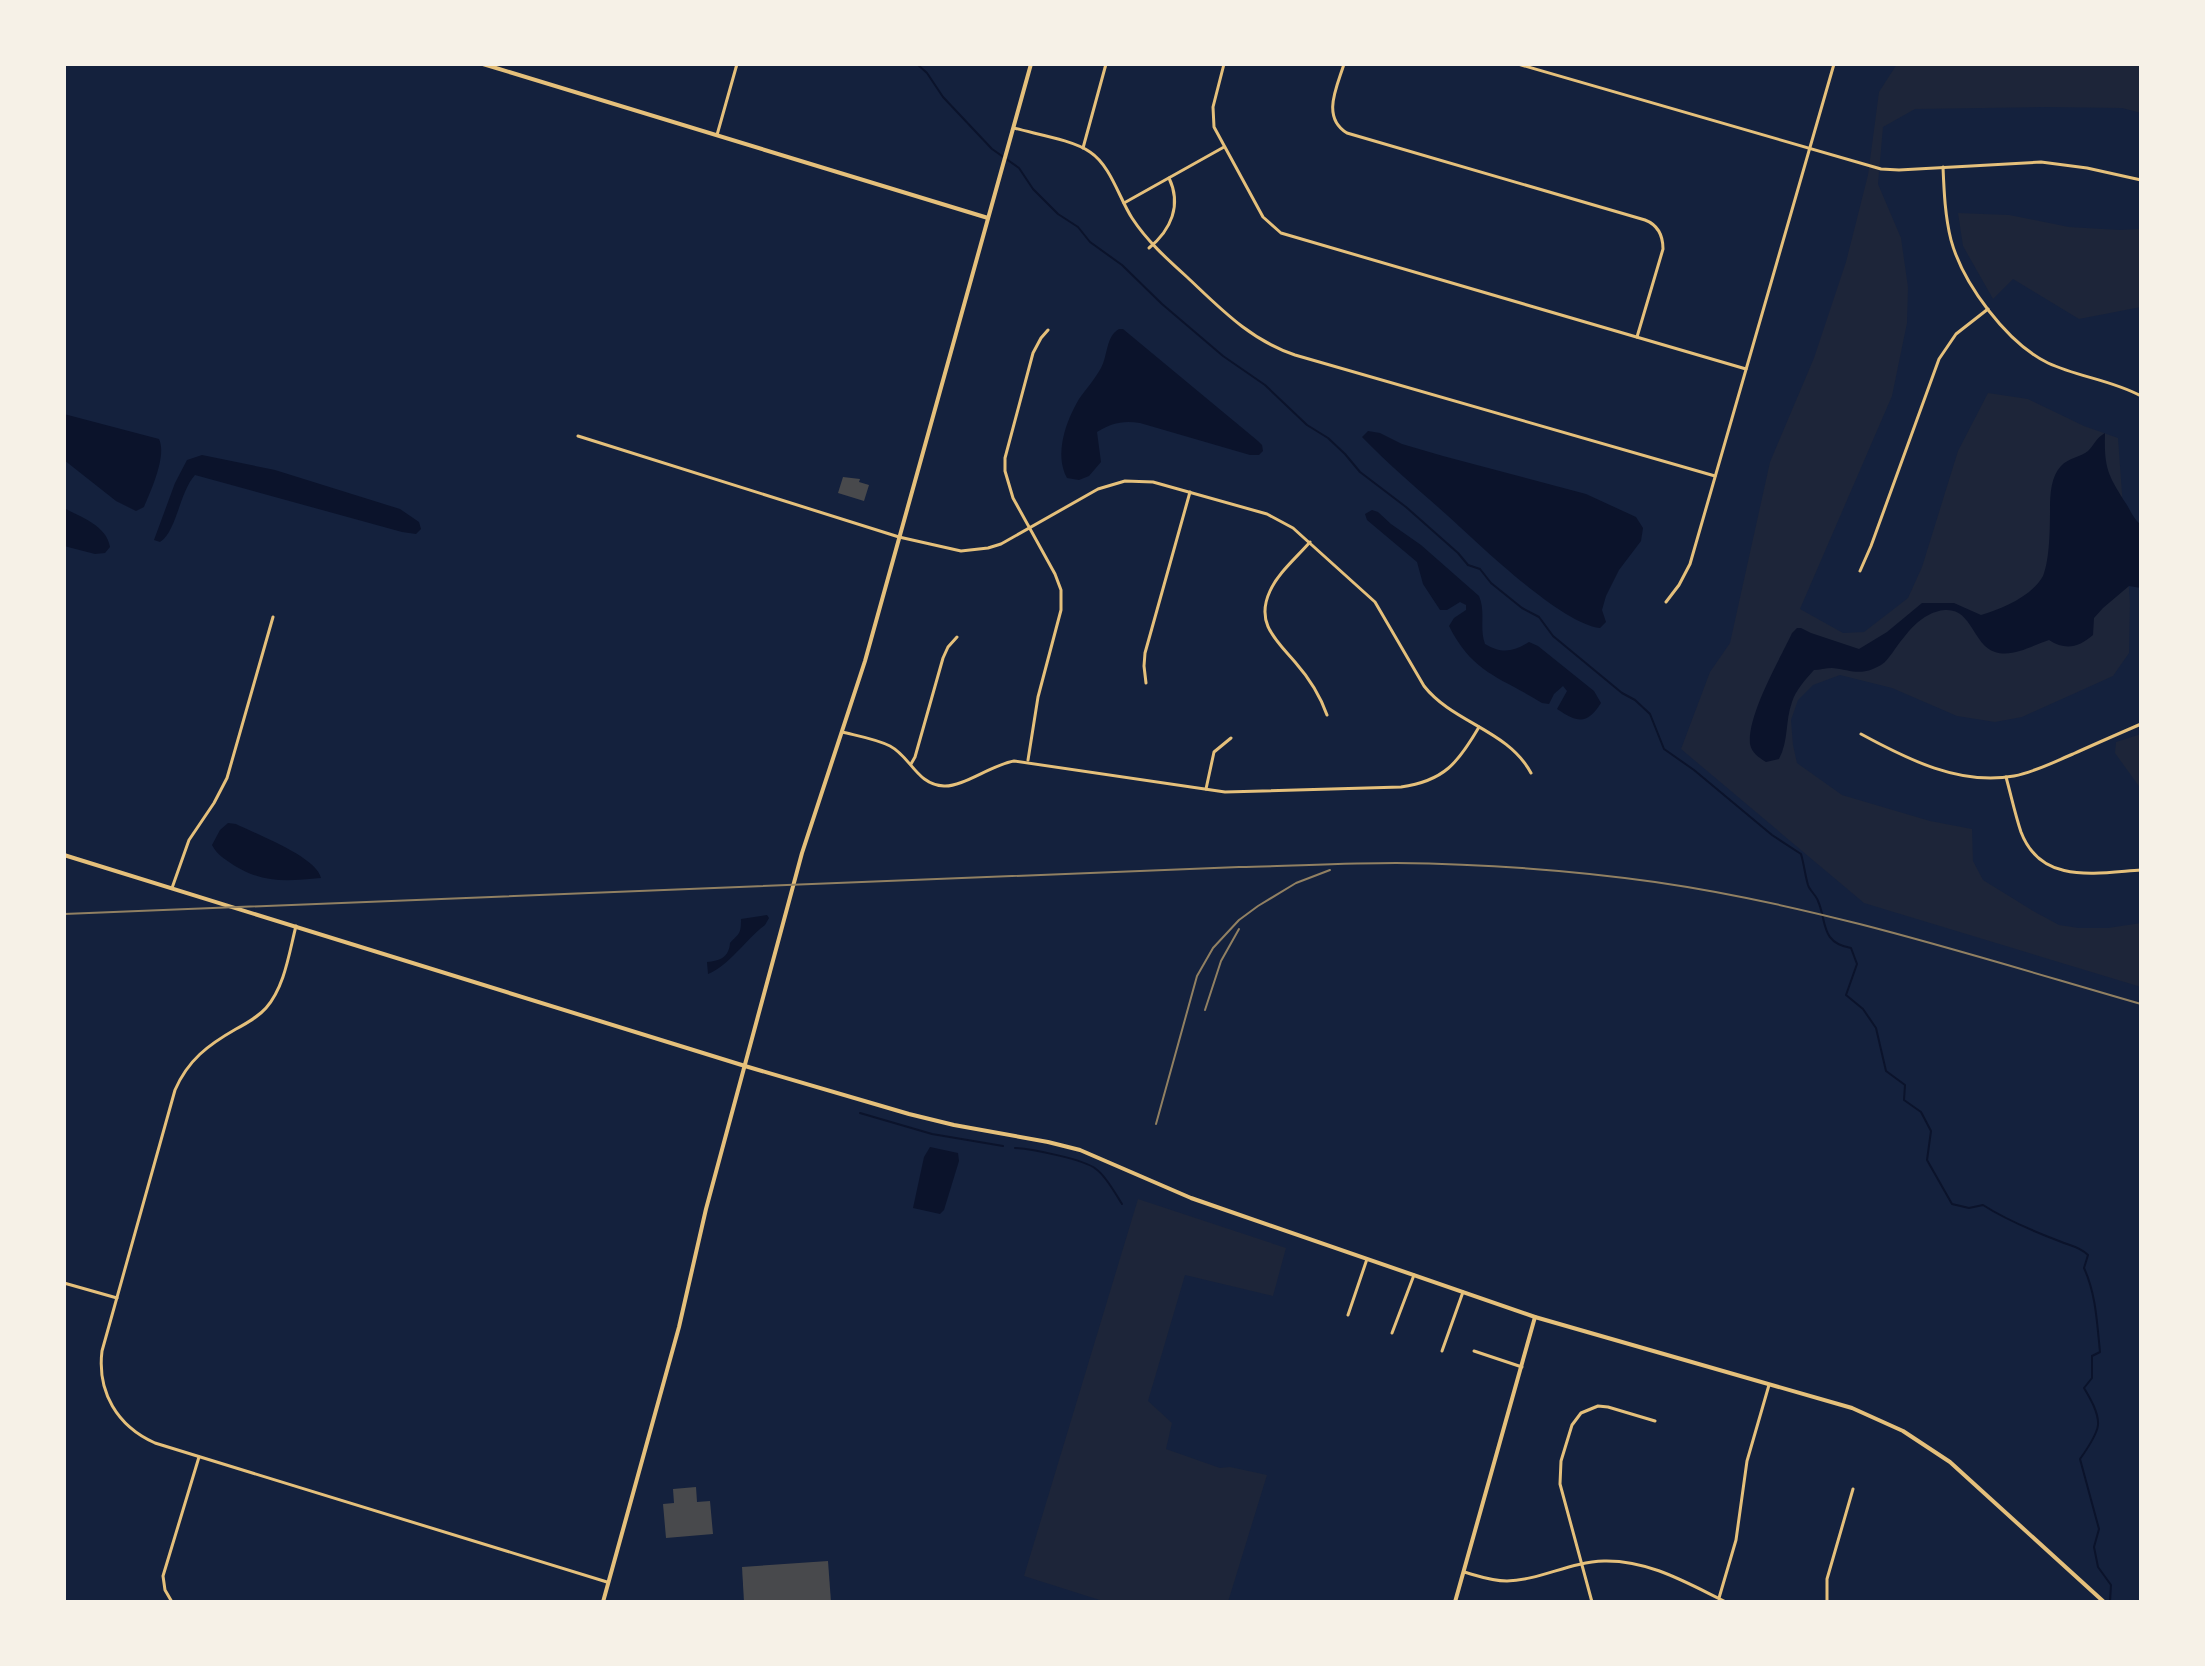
<svg xmlns="http://www.w3.org/2000/svg" width="2205" height="1666" viewBox="0 0 2205 1666" font-family="'Work Sans',sans-serif">
  <style>
    .green { fill: #1d2539 }
    .water { fill: #0b132b }
    .lines { fill: none; stroke-linecap: round; stroke-linejoin: round }
    .stream { stroke: #0b132b; stroke-width: 2 }
    .building { fill: #48494c }
    .minor { stroke: #e5c07b; stroke-width: 3 }
    .tertiary { stroke: #e5c07b; stroke-width: 4 }
    .rail { stroke: #918062; stroke-width: 2 }
  </style>
  <rect width="100%" height="100%" fill="#14213d"/>
  <g class="green">
    <polygon points="1897,64 2141,64 2141,113 2122,108 2042,107 1915,109 1883,127 1878,184 1901,238 1908,287 1907,323 1892,396 1800,609 1843,633 1864,632 1908,598 1922,567 1958,451 1988,393 2028,399 2084,426 2118,438 2130,603 2129,653 2113,676 2022,717 1995,722 1957,716 1892,688 1840,675 1813,685 1798,700 1791,720 1793,745 1797,763 1842,795 1930,821 1972,829 1973,861 1983,880 2035,912 2059,925 2079,928 2108,928 2141,923 2141,987 1864,903 1681,749 1710,672 1730,643 1770,462 1814,358 1846,262 1868,175 1879,92"/>
    <polygon points="1958,213 2009,215 2069,227 2119,230 2141,229 2141,307 2079,319 2013,279 1993,299 1963,246"/>
    <polygon points="2141,734 2141,789 2115,753 2116,742"/>
    <polygon points="1138,1199 1286,1248 1273,1296 1185,1275 1148,1401 1172,1423 1166,1449 1220,1468 1230,1467 1267,1475 1228,1602 1106,1602 1024,1576"/>
  </g>
  <g class="water">
    <path d="M 1119,329 L 1123,329 L 1258,441 L 1262,445 L 1263,451 L 1259,455 L 1250,455 L 1140,423 C 1123,420 1111,423 1097,432 L 1101,462 L 1089,476 L 1079,480 L 1067,478 C 1054,454 1066,421 1079,399 C 1086,389 1095,379 1101,368 C 1108,355 1106,336 1119,329 Z"/>
    <path d="M 64,414 L 159,439 C 167,456 151,490 144,507 L 136,511 L 116,501 L 64,460 Z"/>
    <path d="M 1368,431 L 1380,433 L 1402,444 L 1443,456 L 1586,494 L 1636,517 L 1643,528 L 1641,541 L 1619,570 L 1606,596 L 1602,610 L 1606,622 L 1600,628 C 1560,623 1480,545 1448,516 C 1419,490 1389,465 1362,437 Z"/>
    <path d="M 2105,433 C 2104,469 2108,475 2127,505 C 2131,512 2134,519 2141,525 L 2141,588 L 2129,586 L 2103,608 L 2094,618 L 2093,635 C 2079,647 2066,651 2049,640 C 2033,645 2013,658 1995,652 C 1973,645 1972,608 1945,610 C 1921,612 1906,634 1893,652 C 1889,657 1886,662 1881,665 C 1860,677 1852,670 1832,668 C 1826,668 1819,670 1814,670 C 1805,680 1796,690 1792,702 C 1785,721 1789,740 1779,759 L 1766,762 C 1758,757 1752,753 1750,744 C 1747,715 1780,659 1792,633 L 1797,628 L 1801,628 L 1811,633 L 1859,649 L 1887,632 L 1922,603 L 1954,603 L 1981,615 C 2002,609 2032,596 2043,576 C 2050,559 2050,526 2050,507 C 2050,495 2051,476 2061,466 C 2068,458 2081,457 2088,451 C 2095,444 2096,438 2105,433 Z"/>
    <path d="M 202,455 L 275,470 L 400,509 L 419,522 L 421,529 L 416,534 L 402,532 L 195,475 C 179,493 177,531 160,542 L 154,540 L 175,483 L 187,460 Z"/>
    <path d="M 64,508 C 81,517 107,526 110,547 L 105,553 L 95,554 L 64,546 Z"/>
    <path d="M 1372,510 L 1378,512 L 1391,524 L 1421,545 L 1479,596 C 1486,612 1479,628 1485,644 C 1502,654 1513,652 1529,642 L 1538,646 L 1594,691 L 1601,703 C 1587,725 1578,723 1557,709 L 1567,691 L 1563,686 L 1554,694 L 1549,704 L 1542,703 C 1501,677 1473,674 1449,626 L 1454,618 L 1466,610 L 1466,605 L 1460,602 L 1447,610 L 1440,610 L 1423,584 L 1417,562 L 1367,520 L 1365,514 Z"/>
    <path d="M 228,823 L 236,824 C 256,834 317,857 321,878 C 288,881 265,884 235,866 C 226,860 217,855 212,845 L 220,830 Z"/>
    <path d="M 767,915 L 769,918 L 765,925 C 746,939 730,965 708,974 L 707,962 C 720,961 729,957 730,943 C 739,933 741,935 741,919 Z"/>
    <polygon points="930,1147 958,1153 959,1161 944,1210 940,1214 913,1208 924,1157"/>
  </g>
  <g class="lines">
    <g class="stream">
      <path d="M 917,64 L 927,73 L 943,97 L 992,149 L 1019,168 L 1033,189 L 1058,214 L 1078,227 L 1090,242 L 1122,265 L 1162,304 L 1223,356 L 1265,385 L 1307,425 L 1328,438 L 1345,454 L 1360,472 L 1406,507 L 1458,553 L 1468,565 L 1480,569 L 1491,583 L 1522,608 L 1539,617 L 1553,636 L 1622,693 L 1635,700 L 1650,714 L 1664,749 L 1694,770 L 1772,835 L 1801,854 C 1804,864 1805,875 1808,885 C 1810,891 1816,895 1818,901 C 1827,921 1820,943 1851,948 L 1857,964 L 1846,995 L 1863,1009 L 1876,1028 L 1886,1071 L 1905,1085 L 1904,1100 L 1921,1112 L 1931,1131 L 1927,1160 L 1952,1204 L 1969,1208 L 1983,1205 C 2006,1220 2033,1231 2059,1241 C 2070,1246 2079,1246 2088,1255 L 2084,1268 C 2096,1294 2097,1323 2100,1352 L 2092,1356 L 2092,1378 L 2084,1388 C 2090,1398 2099,1413 2098,1425 C 2097,1434 2085,1452 2080,1459 L 2099,1529 L 2094,1547 L 2098,1567 L 2111,1585 L 2110,1602"/>
      <polyline points="860,1113 932,1134 1003,1146"/>
      <path d="M 1015,1148 C 1031,1149 1084,1159 1096,1169 C 1106,1176 1115,1193 1122,1204"/>
    </g>
  </g>
  <g class="building">
    <polygon points="843,477 860,479 859,482 869,485 864,501 838,493"/>
    <polygon points="696,1487 697,1502 710,1501 713,1534 666,1538 663,1504 674,1503 673,1489"/>
    <polygon points="828,1561 831,1602 744,1602 742,1567"/>
  </g>
  <g class="lines">
    <g class="minor">
      <polyline points="1224,64 1213,107 1214,127 1263,217 1281,233 1746,369"/>
      <path d="M 1344,64 C 1337,87 1321,117 1347,133 L 1645,220 C 1658,225 1663,235 1663,249 L 1637,337"/>
      <polyline points="1518,64 1881,169 1899,170 2041,162 2087,168 2141,180"/>
      <path d="M 1014,128 C 1035,134 1073,140 1090,152 C 1111,166 1119,198 1132,218 C 1147,241 1167,259 1187,277 C 1220,308 1250,340 1295,355 L 1715,476"/>
      <polyline points="717,135 737,64"/>
      <polyline points="1083,148 1106,64"/>
      <path d="M 1943,167 C 1944,191 1945,216 1951,240 C 1963,284 2007,343 2048,363 C 2078,377 2112,380 2141,396"/>
      <polyline points="1124,203 1224,147"/>
      <path d="M 1149,248 C 1171,230 1182,205 1169,178"/>
      <path d="M 578,436 L 899,537 L 961,551 L 988,548 L 1001,544 L 1098,489 L 1125,481 L 1153,482 L 1267,514 L 1293,528 L 1375,602 L 1424,686 C 1453,723 1508,730 1531,773"/>
      <path d="M 1310,542 C 1297,557 1278,573 1270,591 C 1255,623 1276,640 1295,662 C 1309,678 1320,695 1327,715"/>
      <polyline points="1860,571 1871,546 1939,359 1956,334 1988,309"/>
      <polyline points="1666,602 1679,585 1690,564 1834,64"/>
      <polyline points="1146,683 1144,666 1145,653 1190,492"/>
      <path d="M 842,732 C 858,736 876,739 890,746 C 911,757 917,785 944,786 C 963,787 991,765 1014,761 L 1225,792 L 1401,787 C 1444,781 1458,763 1479,727"/>
      <path d="M 1861,734 C 1907,759 1960,786 2014,776 C 2035,772 2054,762 2073,754 C 2095,744 2118,734 2141,724"/>
      <polyline points="1028,760 1038,697 1061,610 1061,590 1055,574 1013,498 1005,471 1005,458 1033,353 1041,338 1048,330"/>
      <polyline points="911,764 915,757 943,658 948,647 957,637"/>
      <path d="M 2006,777 C 2011,795 2015,814 2021,832 C 2041,885 2096,873 2141,870"/>
      <polyline points="1206,789 1214,752 1231,738"/>
      <polyline points="172,888 189,840 214,803 227,778 273,617"/>
      <path d="M 296,926 C 289,953 285,986 266,1008 C 258,1017 247,1023 236,1029 C 208,1045 188,1060 175,1090 L 102,1351 C 97,1392 117,1426 155,1443 L 607,1582"/>
      <polyline points="64,1283 117,1298"/>
      <polyline points="1348,1315 1367,1259"/>
      <polyline points="1392,1333 1414,1275"/>
      <polyline points="1442,1351 1463,1292"/>
      <polyline points="1474,1351 1522,1367"/>
      <path d="M 1464,1572 C 1478,1576 1492,1581 1507,1581 C 1540,1580 1570,1562 1604,1561 C 1649,1560 1687,1583 1726,1602"/>
      <polyline points="1719,1598 1736,1540 1747,1461 1769,1385"/>
      <polyline points="172,1602 165,1590 163,1576 199,1457"/>
      <polyline points="1592,1602 1560,1484 1561,1461 1572,1425 1581,1413 1598,1406 1608,1407 1655,1421"/>
      <polyline points="1827,1602 1827,1579 1853,1489"/>
    </g>
    <g class="tertiary">
      <polyline points="483,64 988,218"/>
      <polyline points="64,855 745,1066 909,1114 954,1125 1048,1142 1080,1150 1191,1198 1535,1317 1852,1408 1903,1431 1950,1462 2104,1602"/>
      <polyline points="603,1602 679,1327 706,1209 802,853 865,661 1031,64"/>
      <polyline points="1455,1602 1535,1317"/>
    </g>
    <g class="rail">
      <path d="M 64,914 L 1239,867 C 1291,866 1344,863 1396,863 C 1482,864 1570,870 1655,882 C 1821,906 1981,958 2141,1004"/>
      <polyline points="1205,1010 1221,961 1239,929"/>
      <polyline points="1156,1124 1197,976 1213,948 1239,920 1258,906 1296,883 1330,870"/>
    </g>
  </g>
  <rect width="2205" height="1666" fill="none" stroke="#f6f1e7" stroke-width="132"/>
</svg>
